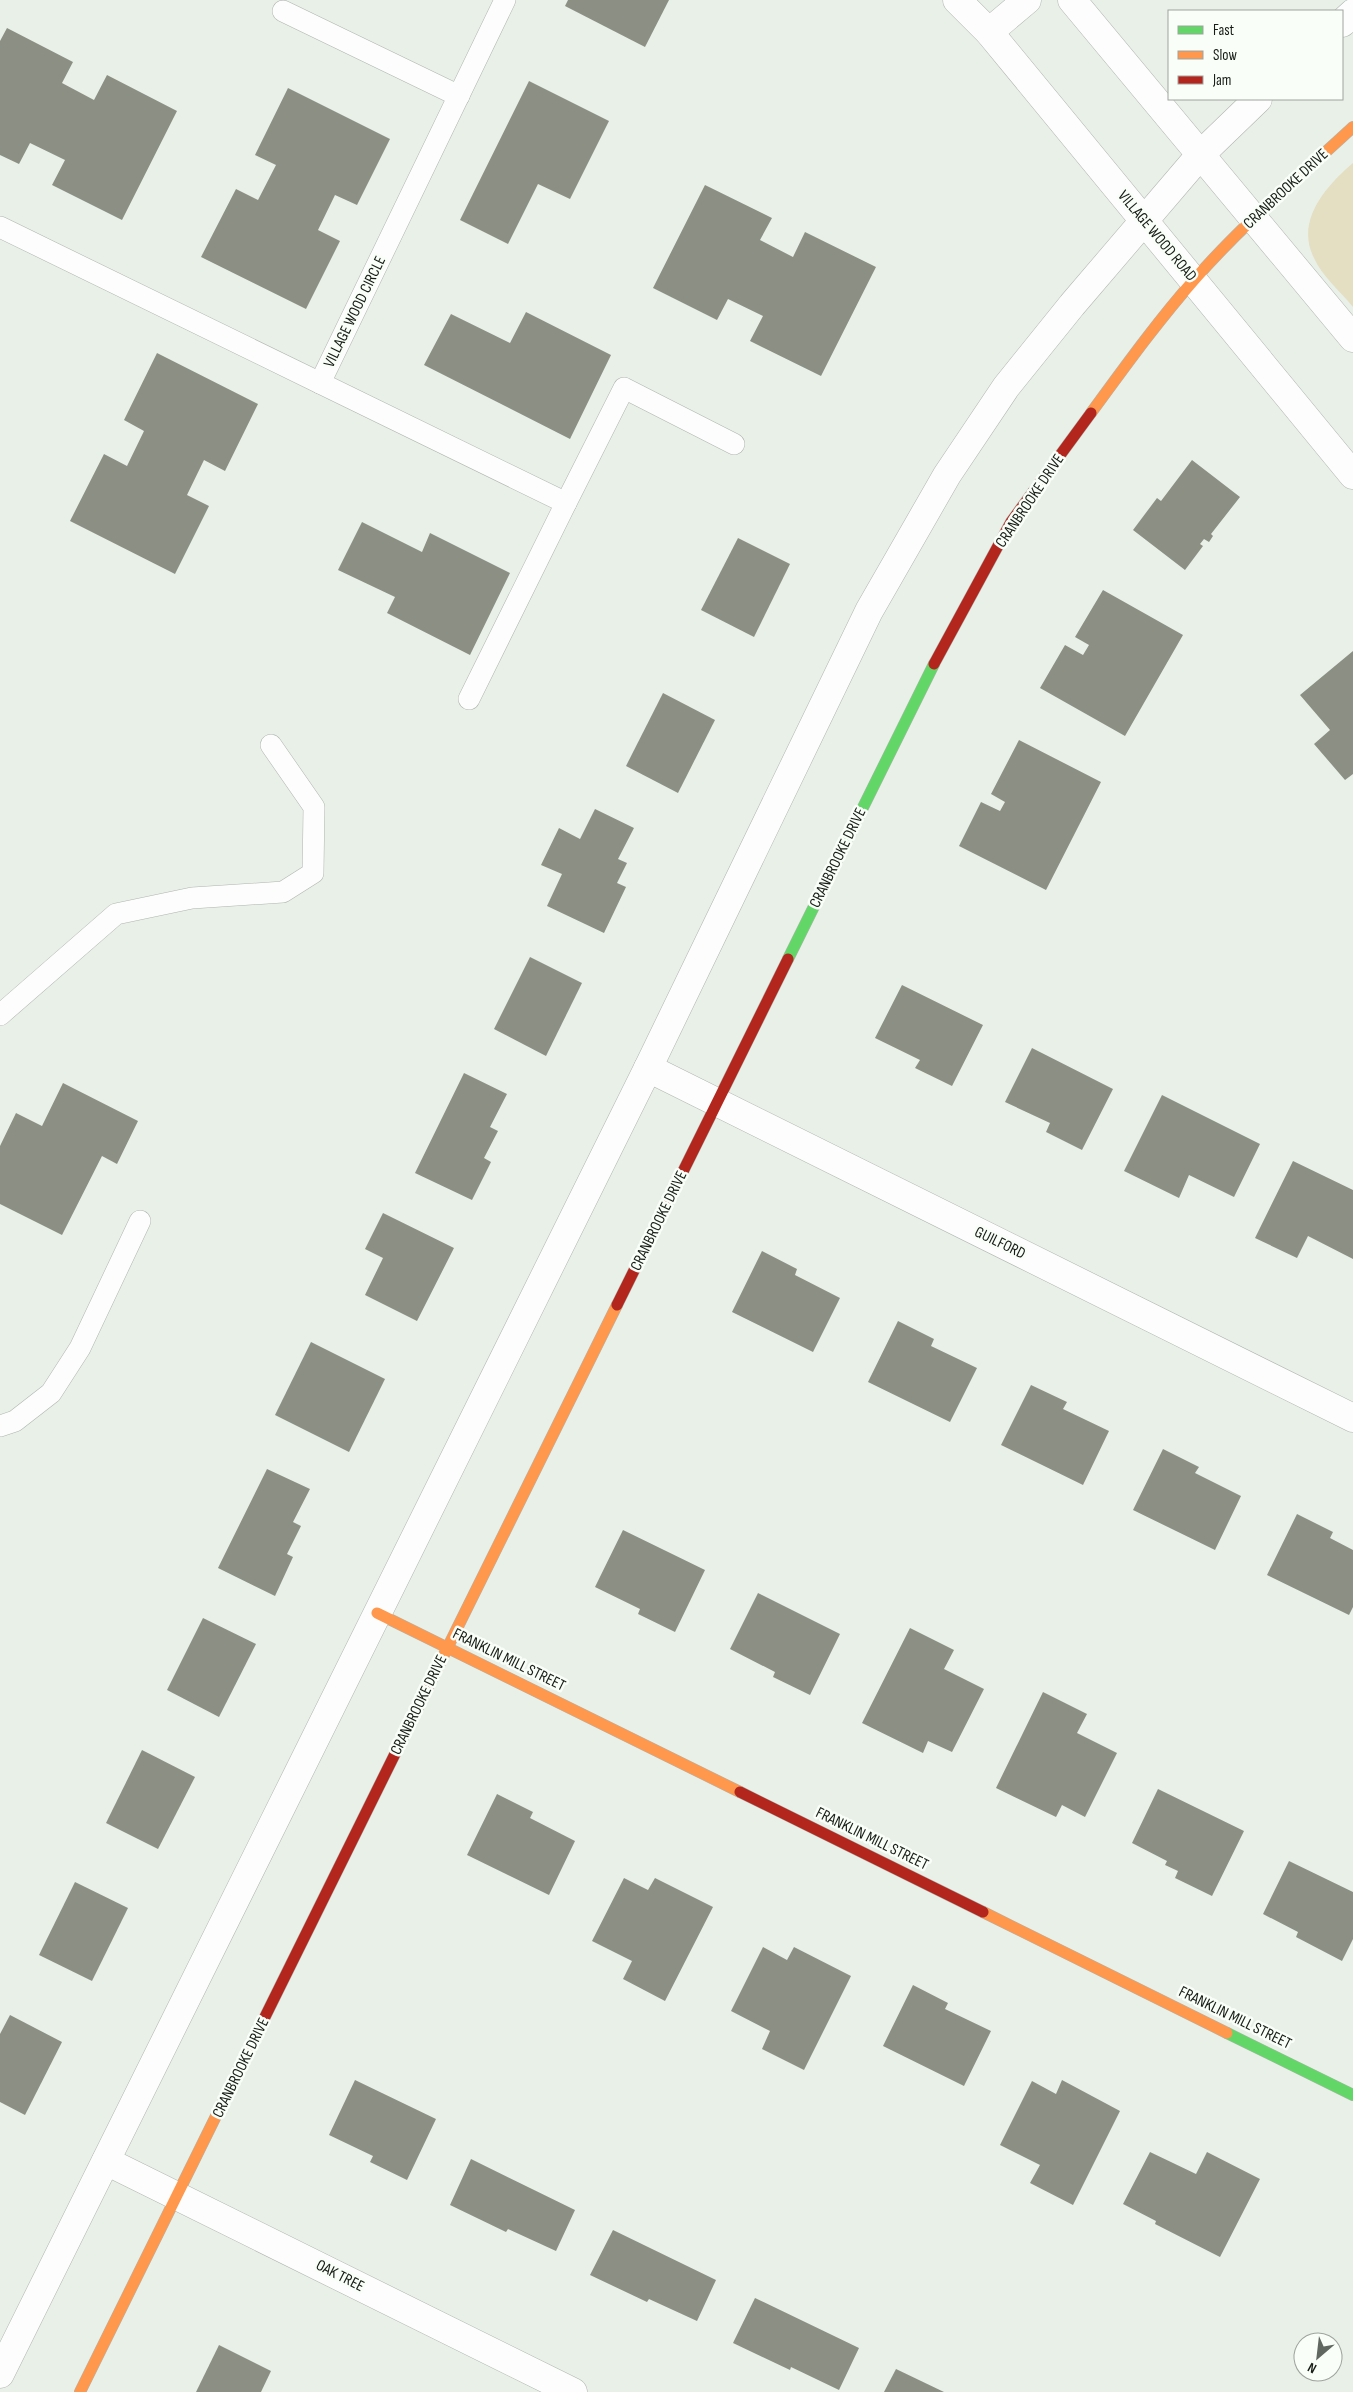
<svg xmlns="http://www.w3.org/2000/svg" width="1353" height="2392" viewBox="0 0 1353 2392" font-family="'Sofia Sans Condensed',sans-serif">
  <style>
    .green { fill: #e4dec2 }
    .building { fill: #8c9084 }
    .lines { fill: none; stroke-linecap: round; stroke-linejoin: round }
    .lane-casing { stroke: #afb5af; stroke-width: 22 }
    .street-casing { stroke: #afb5af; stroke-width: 29 }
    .fast-casing { stroke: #afb5af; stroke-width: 12 }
    .slow-casing { stroke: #afb5af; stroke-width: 12 }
    .jam-casing { stroke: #afb5af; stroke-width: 12 }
    .lane { stroke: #fcfdfc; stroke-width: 21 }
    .street { stroke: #fcfdfc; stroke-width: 28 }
    .fast { stroke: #63d668; stroke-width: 11 }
    .slow { stroke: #ff974d; stroke-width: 11 }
    .jam { stroke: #b3261e; stroke-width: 11 }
    .labels { text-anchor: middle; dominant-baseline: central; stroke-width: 5; stroke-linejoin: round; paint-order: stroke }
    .street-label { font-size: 16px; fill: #171c17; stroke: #f9fef8 }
  </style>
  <rect width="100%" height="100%" fill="#e9f0e8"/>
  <path class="green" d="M 1353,163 L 1353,307 C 1341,292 1322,276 1314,258 C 1295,221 1326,186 1353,163 Z"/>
  <g class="building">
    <polygon points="568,0 669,0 645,47 565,6"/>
    <polygon points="7,28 73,62 62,83 94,100 107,75 177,111 122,220 52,185 65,160 30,143 19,164 0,155 0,41"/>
    <polygon points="529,81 609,121 570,199 538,184 508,244 460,220"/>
    <polygon points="288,88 390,139 357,205 335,195 318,230 340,241 306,309 201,257 236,189 258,200 276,165 255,155"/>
    <polygon points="705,185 772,218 760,240 793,257 805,232 876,267 821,376 750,341 763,316 728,299 717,320 653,288"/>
    <polygon points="526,312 611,355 570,439 424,365 451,314 510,343"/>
    <polygon points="157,353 258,404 225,471 204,460 187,495 209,506 175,574 70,521 104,454 127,466 144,431 124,420"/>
    <polygon points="1192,460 1240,497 1211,534 1213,536 1209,542 1204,539 1200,544 1203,546 1185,570 1133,530 1157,498 1161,501"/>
    <polygon points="362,522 422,552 430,533 510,573 470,655 387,613 395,597 338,570"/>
    <polygon points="738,538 790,564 754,637 701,610"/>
    <polygon points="1103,590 1183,635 1125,736 1040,688 1065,645 1083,655 1089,645 1075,637"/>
    <polygon points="1353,651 1353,774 1345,780 1314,744 1330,730 1300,695"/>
    <polygon points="663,693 715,720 678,793 626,766"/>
    <polygon points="1019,740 1101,782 1046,890 959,846 981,802 1000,811 1005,802 991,794"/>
    <polygon points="595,809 634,828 618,859 627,863 617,883 626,887 604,933 547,906 562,874 541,865 559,828 580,839"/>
    <polygon points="530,957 582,983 546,1056 494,1029"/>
    <polygon points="902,985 983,1025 952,1086 915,1068 920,1060 875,1038"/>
    <polygon points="1032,1048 1113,1089 1082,1150 1046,1132 1050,1123 1005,1102"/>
    <polygon points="464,1073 507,1094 490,1127 498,1131 484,1158 491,1162 472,1200 415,1173"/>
    <polygon points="63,1083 138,1121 117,1164 102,1156 62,1235 0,1204 0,1146 16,1113 42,1126"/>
    <polygon points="1162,1095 1260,1144 1234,1197 1189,1175 1179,1198 1124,1171"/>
    <polygon points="1293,1161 1353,1190 1353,1259 1308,1236 1297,1258 1255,1238"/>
    <polygon points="383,1213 454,1248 417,1321 365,1295 383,1258 365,1249"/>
    <polygon points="762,1251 797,1269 795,1275 840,1298 813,1352 732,1312"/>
    <polygon points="898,1321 934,1339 931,1346 977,1368 950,1422 868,1382"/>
    <polygon points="311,1342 385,1379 349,1452 275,1415"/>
    <polygon points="1031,1385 1067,1402 1063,1409 1109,1431 1083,1485 1001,1445"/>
    <polygon points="1163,1449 1199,1467 1195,1473 1241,1496 1215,1550 1133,1510"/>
    <polygon points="267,1469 310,1489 293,1522 301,1526 287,1554 293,1557 275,1596 218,1568"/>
    <polygon points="1297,1514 1333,1532 1330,1538 1353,1550 1353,1607 1349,1615 1267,1575"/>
    <polygon points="623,1530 705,1570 675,1632 638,1614 640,1609 595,1587"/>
    <polygon points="758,1593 840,1634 810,1695 773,1677 775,1672 730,1649"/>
    <polygon points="203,1618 256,1644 219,1717 167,1690"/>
    <polygon points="910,1628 954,1650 944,1669 984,1689 952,1752 928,1741 923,1753 862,1723"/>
    <polygon points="1043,1692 1087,1714 1077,1733 1117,1753 1085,1817 1062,1805 1056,1817 996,1788"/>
    <polygon points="142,1750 195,1777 158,1849 106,1823"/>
    <polygon points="1158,1789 1244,1831 1212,1896 1175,1878 1178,1871 1165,1865 1167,1861 1132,1843"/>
    <polygon points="497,1794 533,1812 530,1818 575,1841 549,1895 467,1855"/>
    <polygon points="1289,1861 1353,1892 1353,1939 1342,1961 1296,1937 1298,1932 1263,1914"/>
    <polygon points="624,1878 648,1890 655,1878 713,1907 665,2001 623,1979 632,1961 592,1941"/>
    <polygon points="75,1882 128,1908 92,1981 39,1955"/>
    <polygon points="763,1947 787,1960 794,1947 851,1976 804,2070 762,2049 770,2031 731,2011"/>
    <polygon points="913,1985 948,2003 945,2009 991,2031 964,2086 883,2046"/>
    <polygon points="10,2015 62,2042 25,2115 0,2102 0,2034"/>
    <polygon points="355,2080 436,2119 407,2180 370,2162 373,2156 329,2135"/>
    <polygon points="1062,2080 1120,2111 1073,2205 1030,2183 1040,2165 1000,2145 1032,2081 1056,2094"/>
    <polygon points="1150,2152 1196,2174 1207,2152 1260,2179 1220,2257 1155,2224 1156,2221 1123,2204"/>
    <polygon points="471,2159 575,2210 556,2251 508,2229 506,2232 450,2205"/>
    <polygon points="613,2230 716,2280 697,2321 649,2299 647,2302 590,2275"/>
    <polygon points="755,2298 859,2348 839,2390 791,2367 790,2370 733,2343"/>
    <polygon points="219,2345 271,2371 261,2392 196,2392"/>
    <polygon points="896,2369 944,2392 884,2392"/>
  </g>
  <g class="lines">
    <g class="lane-casing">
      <g id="lane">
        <polyline points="283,11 459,96"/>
        <polyline points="0,227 320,383 505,0"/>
        <polyline points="320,383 566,503 469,699"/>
        <polyline points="566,503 624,388 734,444"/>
        <polyline points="0,1015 116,914 192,898 283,892 313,873 314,807 271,745"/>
        <polyline points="0,1426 15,1421 51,1393 80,1348 140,1221"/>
      </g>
    </g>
    <g class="street-casing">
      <g id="street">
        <polyline points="957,0 989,32 1353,475"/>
        <polyline points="1072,0 1353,338"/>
        <polyline points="1342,23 1353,13"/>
        <polyline points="989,32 1027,0"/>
        <polyline points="648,1068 1353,1418"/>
        <polyline points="106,2161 573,2392"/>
        <polyline points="0,2374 648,1068 869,611 947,475 1006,387 1072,305 1201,154 1258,99"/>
      </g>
    </g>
    <g class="fast-casing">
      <g id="fast">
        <polyline points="788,959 934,664"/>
        <polyline points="1227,2033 1353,2095"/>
      </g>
    </g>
    <g class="slow-casing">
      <g id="slow">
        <path d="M 1091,413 C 1124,368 1157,322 1194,280 C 1242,225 1299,177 1353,127"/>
        <polyline points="377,1613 740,1792"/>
        <polyline points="434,1675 617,1305"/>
        <polyline points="983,1912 1227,2033"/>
        <polyline points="80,2392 256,2035"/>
      </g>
    </g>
    <g class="jam-casing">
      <g id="jam">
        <polyline points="934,664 1011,522 1091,413"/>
        <polyline points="617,1305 788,959"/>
        <polyline points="740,1792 983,1912"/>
        <polyline points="256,2035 434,1675"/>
      </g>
    </g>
    <use href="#lane" class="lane"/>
    <use href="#street" class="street"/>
    <use href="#fast" class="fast"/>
    <use href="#slow" class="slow"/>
    <use href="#jam" class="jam"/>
  </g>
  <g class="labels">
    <g class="street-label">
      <text transform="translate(1286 189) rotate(-43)">CRANBROOKE DRIVE</text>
      <text transform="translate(1157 236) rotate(50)">VILLAGE WOOD ROAD</text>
      <text transform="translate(355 312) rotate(-64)">VILLAGE WOOD CIRCLE</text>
      <text transform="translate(1030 501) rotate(-56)">CRANBROOKE DRIVE</text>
      <text transform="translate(838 858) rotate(-64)">CRANBROOKE DRIVE</text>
      <text transform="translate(659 1221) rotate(-64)">CRANBROOKE DRIVE</text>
      <text transform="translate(1000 1243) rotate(26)">GUILFORD</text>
      <text transform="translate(509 1660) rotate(26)">FRANKLIN MILL STREET</text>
      <text transform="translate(419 1705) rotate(-64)">CRANBROOKE DRIVE</text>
      <text transform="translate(872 1839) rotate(26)">FRANKLIN MILL STREET</text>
      <text transform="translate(1235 2018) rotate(26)">FRANKLIN MILL STREET</text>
      <text transform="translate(241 2068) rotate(-64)">CRANBROOKE DRIVE</text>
      <text transform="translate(340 2276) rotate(27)">OAK TREE</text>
    </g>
  </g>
  <rect x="1168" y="10" width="175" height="90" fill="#f9fef8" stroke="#9fa49e"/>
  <rect x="1178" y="26" width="25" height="8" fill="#63d668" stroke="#9fa49e"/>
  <text x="1213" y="35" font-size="15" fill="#171c17">Fast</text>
  <rect x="1178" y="51" width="25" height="8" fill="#ff974d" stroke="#9fa49e"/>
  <text x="1213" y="60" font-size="15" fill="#171c17">Slow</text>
  <rect x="1178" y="76" width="25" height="8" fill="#b3261e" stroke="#9fa49e"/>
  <text x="1213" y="85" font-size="15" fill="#171c17">Jam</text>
  <g transform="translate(1318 2357) rotate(208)"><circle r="24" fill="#f9fef8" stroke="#9fa49e"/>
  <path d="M0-4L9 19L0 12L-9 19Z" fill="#606660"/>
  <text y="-8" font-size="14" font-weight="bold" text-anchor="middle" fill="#171c17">N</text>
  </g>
</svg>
